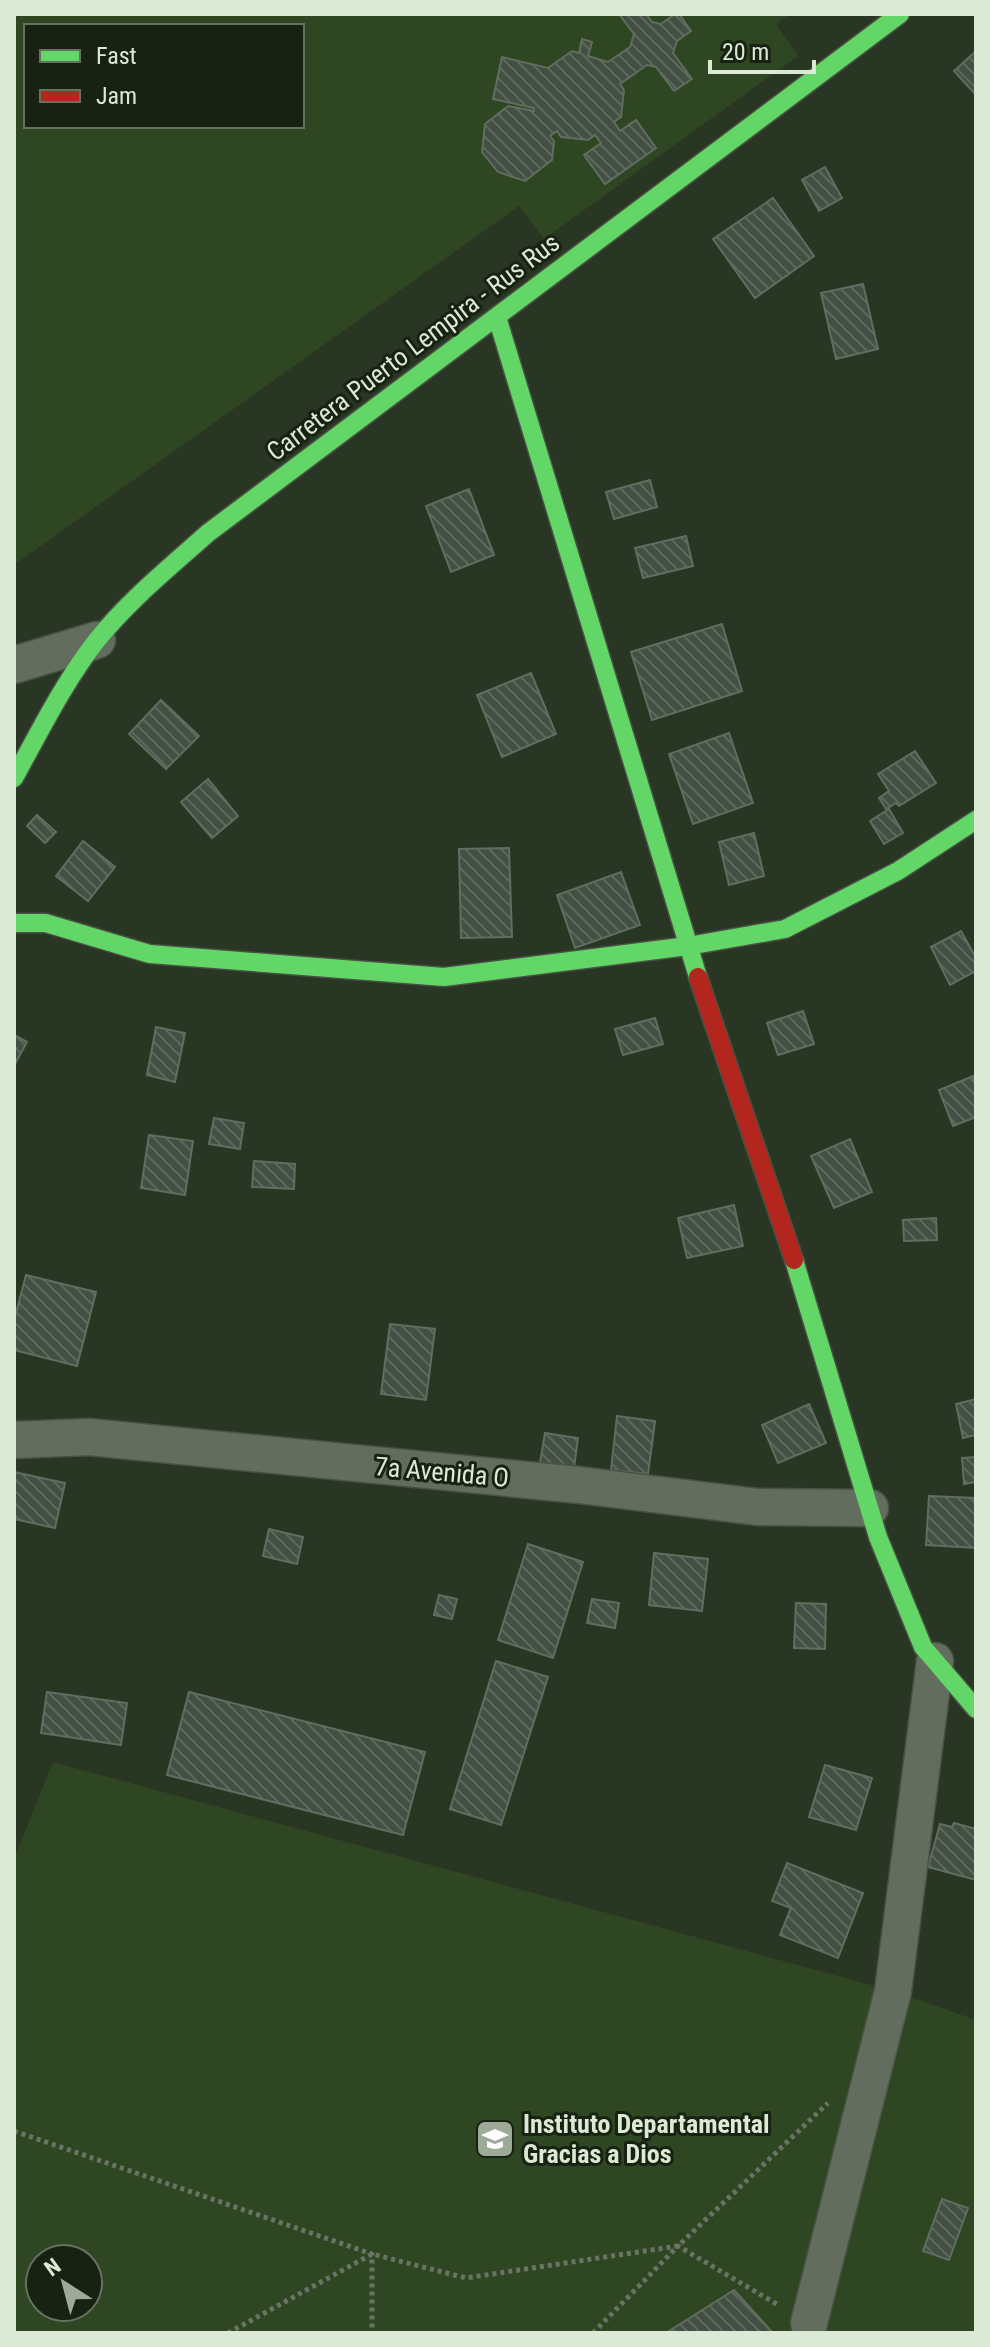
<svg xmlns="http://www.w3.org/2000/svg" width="990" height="2347" viewBox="0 0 990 2347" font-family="'Roboto Condensed',sans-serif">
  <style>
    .built { fill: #2e4621; fill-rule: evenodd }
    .building { fill: url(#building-back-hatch); stroke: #606e60; stroke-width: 2 }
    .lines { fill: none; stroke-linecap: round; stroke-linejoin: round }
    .street-casing { stroke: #475242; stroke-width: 39 }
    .fast-casing { stroke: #475242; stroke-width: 21 }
    .jam-casing { stroke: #475242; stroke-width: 21 }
    .path { stroke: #6b7365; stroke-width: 5; stroke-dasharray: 4 4; stroke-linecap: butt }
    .street { stroke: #636d5e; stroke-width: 36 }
    .fast { stroke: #63d668; stroke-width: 18 }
    .jam { stroke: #b3261e; stroke-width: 18 }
    .labels { text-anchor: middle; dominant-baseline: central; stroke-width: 6; stroke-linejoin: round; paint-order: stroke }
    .street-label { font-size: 26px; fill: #dbe9d5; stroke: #182213 }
    .poi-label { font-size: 26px; font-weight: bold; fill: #dbe9d5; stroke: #182213; text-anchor: start }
  </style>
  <defs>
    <pattern id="building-back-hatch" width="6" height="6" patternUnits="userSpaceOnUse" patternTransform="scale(2)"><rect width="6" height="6" fill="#424f42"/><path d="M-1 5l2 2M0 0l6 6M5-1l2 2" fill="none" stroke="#5d685c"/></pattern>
  </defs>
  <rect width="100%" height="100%" fill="#2a3624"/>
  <g class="built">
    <path d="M 14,14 L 790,14 L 776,24 L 798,56 L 544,239 L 519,206 L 14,565 ZM 26,26 L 302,26 L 302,126 L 26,126 Z"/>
    <path d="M 53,1762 L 893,1991 L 976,2020 L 976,2333 L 14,2333 L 14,1859 ZM 40,2259 L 88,2259 L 88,2307 L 40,2307 Z"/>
  </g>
  <g class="building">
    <polygon points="619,14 646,14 652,22 661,24 675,14 679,14 691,31 677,41 673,53 692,79 674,91 656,67 647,65 620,84 624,90 621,117 614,122 620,131 636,120 656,148 605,184 584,155 601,143 595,135 588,140 561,137 557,131 550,136 554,141 552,160 525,181 498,172 482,152 485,124 508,106 534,111 534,108 493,99 502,57 548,68 572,51 579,53 582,39 592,42 588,56 608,62 630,47 634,34"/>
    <polygon points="976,51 976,95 954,71"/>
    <polygon points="825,167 842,198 819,211 802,180"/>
    <polygon points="773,198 814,256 755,298 713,239"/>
    <polygon points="863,284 878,349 836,359 821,293"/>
    <polygon points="650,480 657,507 614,519 606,492"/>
    <polygon points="469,489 494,555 451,572 426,506"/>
    <polygon points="686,536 693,566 643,578 635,548"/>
    <polygon points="722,624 742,691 652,720 631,652"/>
    <polygon points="531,673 556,734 502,757 477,695"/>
    <polygon points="161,700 199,736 166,769 129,734"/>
    <polygon points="729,733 753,803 693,824 669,754"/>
    <polygon points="915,751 936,783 899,806 896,803 886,809 879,798 889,791 878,774"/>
    <polygon points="208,779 238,816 212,838 181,802"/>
    <polygon points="889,809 903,833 884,844 870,821"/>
    <polygon points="37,815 56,832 45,843 27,826"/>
    <polygon points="754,833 764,876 729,885 719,842"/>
    <polygon points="83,841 115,867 88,901 56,876"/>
    <polygon points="509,848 512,937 461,938 459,849"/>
    <polygon points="621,872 640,925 575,948 557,895"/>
    <polygon points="961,931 976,958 976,971 950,985 931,947"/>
    <polygon points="803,1011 814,1044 778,1055 767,1023"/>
    <polygon points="655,1018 663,1044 623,1055 615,1029"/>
    <polygon points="156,1027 185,1033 175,1082 147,1075"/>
    <polygon points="14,1035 27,1042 15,1064 14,1063"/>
    <polygon points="973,1076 976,1085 976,1117 953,1126 939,1090"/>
    <polygon points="214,1118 244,1123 240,1149 209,1144"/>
    <polygon points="149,1135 193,1141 185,1195 141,1188"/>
    <polygon points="850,1139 872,1192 834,1208 811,1156"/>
    <polygon points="254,1161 295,1164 294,1189 252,1187"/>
    <polygon points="734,1205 743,1246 687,1258 678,1218"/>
    <polygon points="936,1218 937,1240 904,1241 903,1220"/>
    <polygon points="26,1275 96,1292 77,1366 14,1350 14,1321"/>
    <polygon points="390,1324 435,1329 426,1400 381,1394"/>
    <polygon points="976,1399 976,1435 963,1438 956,1404"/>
    <polygon points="809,1404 826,1443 778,1463 762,1425"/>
    <polygon points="617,1416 655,1421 648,1474 611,1470"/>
    <polygon points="545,1433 578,1438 574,1468 540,1463"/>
    <polygon points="976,1457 976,1482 964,1484 962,1458"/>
    <polygon points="14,1472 65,1483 55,1528 14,1519"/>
    <polygon points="929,1496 976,1498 976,1548 926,1545"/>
    <polygon points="269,1529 303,1537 297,1564 263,1556"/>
    <polygon points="528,1544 583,1562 553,1658 498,1640"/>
    <polygon points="654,1553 708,1559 702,1611 649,1605"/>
    <polygon points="439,1595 457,1599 452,1619 434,1615"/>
    <polygon points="592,1599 619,1603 615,1628 587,1623"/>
    <polygon points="796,1603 826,1604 825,1649 794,1648"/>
    <polygon points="496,1661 548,1677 501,1825 450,1809"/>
    <polygon points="47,1692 127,1703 121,1745 41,1733"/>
    <polygon points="189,1692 425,1752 403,1835 167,1775"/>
    <polygon points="825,1765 872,1778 856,1830 809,1817"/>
    <polygon points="954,1823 976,1829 976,1880 928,1867 940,1824 952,1827"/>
    <polygon points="787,1863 863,1893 838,1958 780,1935 791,1908 772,1901"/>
    <polygon points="942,2199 968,2208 949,2260 923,2251"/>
    <polygon points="734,2290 773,2333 666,2333"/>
  </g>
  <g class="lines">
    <g class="street-casing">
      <g id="street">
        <polyline points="14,665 97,640"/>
        <polyline points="14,1440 89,1437 579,1485 758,1507 870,1508"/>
        <polyline points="809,2323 893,1991 935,1661"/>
      </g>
    </g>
    <g class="fast-casing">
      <g id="fast">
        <polyline points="497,317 698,977"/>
        <path d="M 14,778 C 40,731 64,682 97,640 C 129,600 170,567 208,533 L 900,14"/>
        <polyline points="14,923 46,923 150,954 444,977 688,946 785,929 898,871 976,820"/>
        <polyline points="794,1260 878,1537 923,1647 976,1709"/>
      </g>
    </g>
    <g class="jam-casing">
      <polyline id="jam" points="698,977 794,1260"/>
    </g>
    <g class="path">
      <polyline points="14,2131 372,2254 372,2333"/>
      <polyline points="228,2333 372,2254 466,2278 678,2246 828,2103"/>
      <polyline points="593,2333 678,2246 780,2306"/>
    </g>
    <use href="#street" class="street"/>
    <use href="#fast" class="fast"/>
    <use href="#jam" class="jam"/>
  </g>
  <defs>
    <g id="school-square" transform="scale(2)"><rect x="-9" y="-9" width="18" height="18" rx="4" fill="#9daa97" stroke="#182213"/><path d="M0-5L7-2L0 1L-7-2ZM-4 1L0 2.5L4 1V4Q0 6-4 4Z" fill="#fff"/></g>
  </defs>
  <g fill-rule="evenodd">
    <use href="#school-square" x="495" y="2139"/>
  </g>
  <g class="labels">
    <g class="street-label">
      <text transform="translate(413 347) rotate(-37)">Carretera Puerto Lempira - Rus Rus</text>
      <text transform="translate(442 1472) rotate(5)">7a Avenida O</text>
    </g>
    <g class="poi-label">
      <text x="523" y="2124">Instituto Departamental<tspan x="523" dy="30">Gracias a Dios</tspan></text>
    </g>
  </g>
  <rect width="990" height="2347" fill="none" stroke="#dbe9d5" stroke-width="32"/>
  <rect x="24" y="24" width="280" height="104" fill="#182213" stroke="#667261" stroke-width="2"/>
  <rect x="40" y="50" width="40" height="12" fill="#63d668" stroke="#667261" stroke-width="2"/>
  <text x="96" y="64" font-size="24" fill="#dbe9d5">Fast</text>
  <rect x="40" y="90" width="40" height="12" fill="#b3261e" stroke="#667261" stroke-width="2"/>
  <text x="96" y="104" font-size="24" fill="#dbe9d5">Jam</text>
  <g transform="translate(64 2283) rotate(324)"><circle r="38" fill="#182213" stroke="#667261" stroke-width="2"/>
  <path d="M0-6L14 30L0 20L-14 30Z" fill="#9daa97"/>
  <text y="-12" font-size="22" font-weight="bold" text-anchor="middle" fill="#dbe9d5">N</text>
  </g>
  <path d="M710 60v12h104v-12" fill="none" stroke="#dbe9d5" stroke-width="4"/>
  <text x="722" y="60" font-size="24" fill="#dbe9d5" stroke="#182213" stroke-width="6" paint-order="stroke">20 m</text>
</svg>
